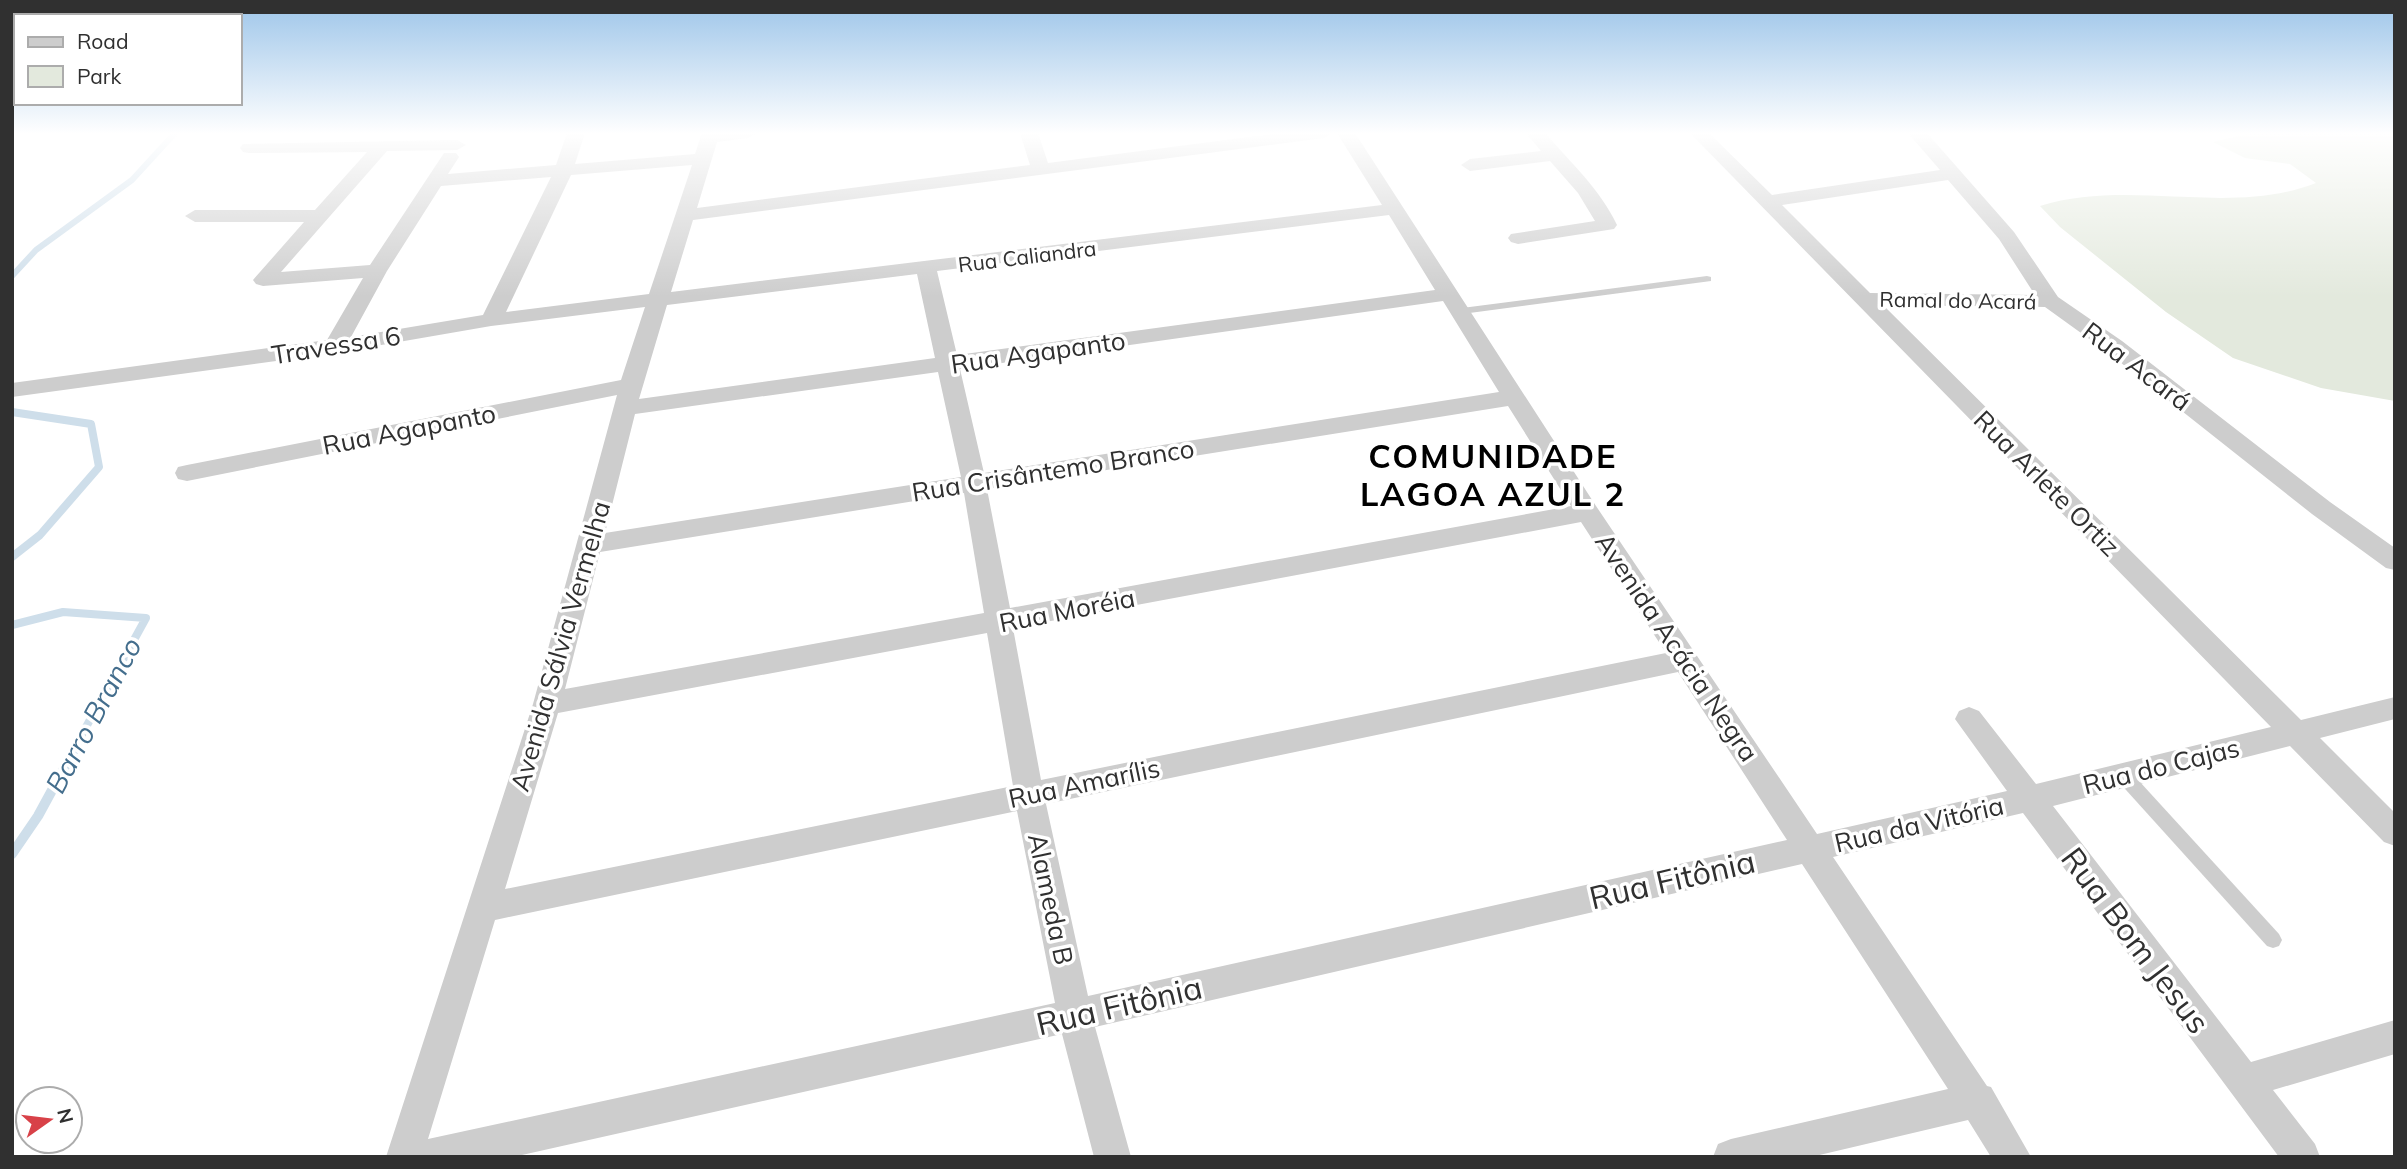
<svg xmlns="http://www.w3.org/2000/svg" width="2407" height="1169" viewBox="0 0 2407 1169" font-family="Mulish,sans-serif">
  <style>
    .green { fill: #e3e9dd }
    .lines { fill: none; stroke-linecap: round; stroke-linejoin: round }
    .stream-far2 { stroke: #cedeea; stroke-width: 6 }
    .stream-far1 { stroke: #cedeea; stroke-width: 8 }
    .stream { stroke: #cedeea; stroke-width: 10 }
    .service { fill: #cdcdcd; fill-rule: evenodd }
    .minor { fill: #cdcdcd; fill-rule: evenodd }
    .labels { text-anchor: middle; dominant-baseline: central; stroke-width: 7; stroke-linejoin: round; paint-order: stroke }
    .far-street-label { font-size: 21px; fill: #303030; stroke: #fff }
    .street-label { font-size: 26px; fill: #303030; stroke: #fff }
    .water-label { font-size: 28px; font-style: italic; fill: #446e8d; stroke: #fff }
    .near-street-label { font-size: 32px; fill: #303030; stroke: #fff }
    .district-label { font-size: 33px; font-weight: bold; letter-spacing: 2px; fill: #000; stroke: #fff }
  </style>
  <rect width="100%" height="100%" fill="#fff"/>
  <path class="green" d="M 2252,133 L 2395,133 L 2395,401 L 2321,388 L 2233,358 L 2166,312 L 2060,227 L 2040,206 C 2130,178 2229,217 2316,183 L 2290,164 L 2245,158 L 2213,142 Z"/>
  <g class="lines">
    <polyline class="stream-far2" points="12,276 36,250 132,180 175,133"/>
    <g class="stream-far1">
      <polyline points="12,412 91,424 99,467 40,535 12,557"/>
      <polyline points="12,625 63,612 146,618 80,738"/>
    </g>
    <polyline class="stream" points="12,854 38,816 81,737"/>
    <g class="service">
      <polygon points="1707,276 1711,277 1711,281 1462,314 1456,311 1462,308"/>
      <polygon points="2123,768 2129,770 2279,934 2282,940 2279,946 2273,948 2267,946 2117,780 2115,775 2117,770"/>
    </g>
    <g class="minor">
      <path d="M 567,133 L 585,133 L 575,164 L 695,154 L 702,133 L 757,133 L 748,138 L 717,142 L 697,208 L 1030,165 L 1020,133 L 1038,133 L 1048,163 L 1280,133 L 1333,133 L 1324,138 L 693,220 L 671,292 L 1382,205 L 1337,133 L 1355,133 L 1596,506 L 1817,834 L 2007,791 L 1955,719 L 1959,711 L 1969,707 L 1979,711 L 2036,784 L 2271,727 L 1690,133 L 1709,133 L 1772,195 L 1940,170 L 1908,133 L 1927,133 L 2014,232 L 2058,297 L 2122,341 L 2330,502 L 2395,548 L 2395,570 L 2386,568 L 2312,514 L 2106,351 L 2045,307 L 1883,305 L 2301,720 L 2395,697 L 2395,719 L 2320,738 L 2395,813 L 2395,846 L 2384,842 L 2290,746 L 2053,806 L 2251,1062 L 2395,1020 L 2395,1054 L 2273,1090 L 2315,1144 L 2320,1157 L 2279,1157 L 2023,813 L 1833,857 L 1987,1086 L 1991,1087 L 2031,1157 L 1991,1157 L 1968,1120 L 1811,1157 L 1713,1157 L 1718,1144 L 1731,1139 L 1948,1089 L 1802,864 L 1095,1027 L 1131,1157 L 1094,1157 L 1062,1034 L 513,1157 L 386,1157 L 533,704 L 617,395 L 187,481 L 178,479 L 175,473 L 178,467 L 187,465 L 621,380 L 645,307 L 491,326 L 335,353 L 12,397 L 12,383 L 327,340 L 363,278 L 263,286 L 256,284 L 253,280 L 304,222 L 195,222 L 185,216 L 195,210 L 315,210 L 367,152 L 249,153 L 243,152 L 240,148 L 243,144 L 457,140 L 466,145 L 457,150 L 387,151 L 281,272 L 370,265 L 444,153 L 456,153 L 459,157 L 448,174 L 556,165 ZM 692,165 L 649,294 L 506,312 L 571,175 ZM 551,177 L 483,315 L 351,337 L 387,271 L 441,186 ZM 1948,180 L 1999,239 L 2035,295 L 1870,293 L 1782,205 ZM 1389,215 L 1435,290 L 957,355 L 937,271 ZM 917,274 L 935,358 L 639,399 L 667,305 ZM 1443,301 L 1499,392 L 984,473 L 960,369 ZM 938,372 L 961,477 L 605,533 L 635,414 ZM 1508,406 L 1571,506 L 1010,608 L 987,489 ZM 964,493 L 984,613 L 565,689 L 600,552 ZM 1581,522 L 1666,653 L 1041,780 L 1013,628 ZM 987,633 L 1013,786 L 505,889 L 558,713 ZM 1678,672 L 1787,840 L 1088,996 L 1046,804 ZM 1017,811 L 1055,1003 L 428,1139 L 495,920 Z"/>
      <path d="M 1526,133 L 1545,133 C 1571,163 1600,189 1617,225 L 1614,229 L 1518,244 L 1511,242 L 1508,238 L 1511,234 L 1595,221 L 1578,193 L 1550,161 L 1470,171 L 1461,165 L 1470,159 L 1541,151 Z"/>
    </g>
  </g>
  <linearGradient id="sky" x2="0" y2="1"><stop stop-color="#9dc5e9"/><stop offset="0.45" stop-color="#fff"/><stop offset="1" stop-color="#fff" stop-opacity="0"/></linearGradient>
  <rect width="2407" height="297" fill="url(#sky)"/>
  <g class="labels">
    <g class="far-street-label">
      <text transform="translate(1027 256) rotate(-7)">Rua Caliandra</text>
      <text transform="translate(1958 300) rotate(1)">Ramal do Acará</text>
    </g>
    <g class="street-label">
      <text transform="translate(336 345) rotate(-9)">Travessa 6</text>
      <text transform="translate(1038 352) rotate(-8)">Rua Agapanto</text>
      <text transform="translate(2137 366) rotate(37)">Rua Acará</text>
      <text transform="translate(409 429) rotate(-11)">Rua Agapanto</text>
      <text transform="translate(1053 470) rotate(-9)">Rua Crisântemo Branco</text>
      <text transform="translate(2047 483) rotate(45)">Rua Arlete Ortiz</text>
      <text transform="translate(1067 610) rotate(-11)">Rua Moréia</text>
      <text transform="translate(560 646) rotate(-74)">Avenida Sálvia Vermelha</text>
      <text transform="translate(1677 647) rotate(56)">Avenida Acácia Negra</text>
      <text transform="translate(2161 766) rotate(-14)">Rua do Cajas</text>
      <text transform="translate(1084 783) rotate(-12)">Rua Amarílis</text>
      <text transform="translate(1919 824) rotate(-13)">Rua da Vitória</text>
      <text transform="translate(1051 899) rotate(78)">Alameda B</text>
    </g>
    <g class="water-label">
      <text transform="translate(93 715) rotate(-62)">Barro Branco</text>
    </g>
    <g class="near-street-label">
      <text transform="translate(1672 879) rotate(-13)">Rua Fitônia</text>
      <text transform="translate(2136 940) rotate(53)">Rua Bom Jesus</text>
      <text transform="translate(1119 1005) rotate(-13)">Rua Fitônia</text>
    </g>
    <g class="district-label">
      <text x="1493" y="455">COMUNIDADE<tspan x="1493" dy="38">LAGOA AZUL 2</tspan></text>
    </g>
  </g>
  <rect width="2407" height="1169" fill="none" stroke="#303030" stroke-width="28"/>
  <rect x="14" y="14" width="228" height="91" fill="#ffffff" stroke="#acacac" stroke-width="2"/>
  <rect x="28" y="37" width="35" height="10" fill="#cdcdcd" stroke="#acacac" stroke-width="2"/>
  <text x="77" y="49" font-size="21" fill="#303030">Road</text>
  <rect x="28" y="66" width="35" height="21" fill="#e3e9dd" stroke="#acacac" stroke-width="2"/>
  <text x="77" y="84" font-size="21" fill="#303030">Park</text>
  <g transform="translate(49 1120) rotate(76)"><circle r="33" fill="#ffffff" stroke="#acacac" stroke-width="2"/>
  <path d="M0-5L12 26L0 18L-12 26Z" fill="#d84148"/>
  <text y="-10" font-size="19" font-weight="bold" text-anchor="middle" fill="#303030">N</text>
  </g>
</svg>
